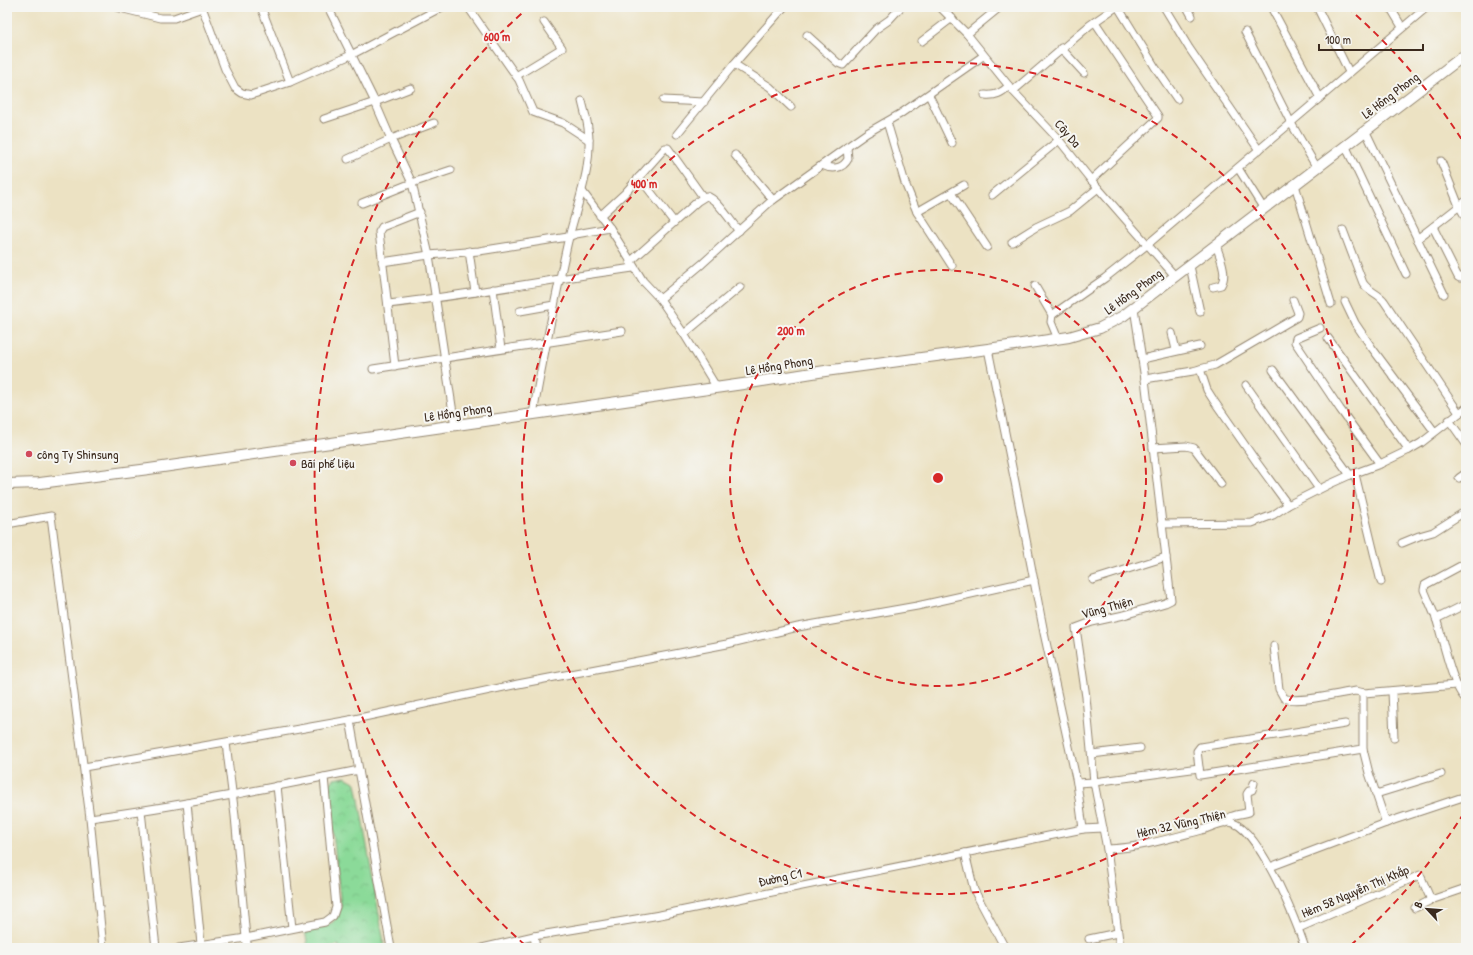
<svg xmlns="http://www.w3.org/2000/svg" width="1473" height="955" viewBox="0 0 1473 955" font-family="'Patrick Hand',sans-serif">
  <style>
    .park { fill: url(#park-crowns); stroke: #63825c }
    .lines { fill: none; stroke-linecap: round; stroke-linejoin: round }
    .minor-casing { stroke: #948670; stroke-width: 9 }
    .secondary-casing { stroke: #948670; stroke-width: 12 }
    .minor { stroke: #fff; stroke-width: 7 }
    .secondary { stroke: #fff; stroke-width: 10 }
    .ring { fill: none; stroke: #d62828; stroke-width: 2; stroke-dasharray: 7 5 }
    .poi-dot { fill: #d1495b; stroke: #f6f6f2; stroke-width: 1.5 }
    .labels { text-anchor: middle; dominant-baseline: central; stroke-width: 4; stroke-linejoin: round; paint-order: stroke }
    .street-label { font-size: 13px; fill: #3b2a1e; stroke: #f6f6f2 }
    .poi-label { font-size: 13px; fill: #3b2a1e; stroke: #f6f6f2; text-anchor: start }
    .centre { fill: #d62828; stroke: #f6f6f2; stroke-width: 2 }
    .ring-label { font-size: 12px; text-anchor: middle; font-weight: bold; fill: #d62828; stroke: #f6f6f2; stroke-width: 4; stroke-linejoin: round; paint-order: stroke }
  </style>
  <defs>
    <pattern id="park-crowns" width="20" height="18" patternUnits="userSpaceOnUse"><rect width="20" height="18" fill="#8bda99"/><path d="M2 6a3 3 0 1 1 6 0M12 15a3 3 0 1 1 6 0" fill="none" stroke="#79bb83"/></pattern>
  </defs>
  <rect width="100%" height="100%" fill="#f6f6f2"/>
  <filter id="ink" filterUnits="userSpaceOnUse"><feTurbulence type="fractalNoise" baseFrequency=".025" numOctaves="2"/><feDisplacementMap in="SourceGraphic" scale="8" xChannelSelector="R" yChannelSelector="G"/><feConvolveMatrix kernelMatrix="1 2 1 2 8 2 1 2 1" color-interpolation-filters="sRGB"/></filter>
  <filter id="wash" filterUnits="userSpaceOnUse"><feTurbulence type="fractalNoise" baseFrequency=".012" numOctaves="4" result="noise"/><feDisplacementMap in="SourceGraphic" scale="16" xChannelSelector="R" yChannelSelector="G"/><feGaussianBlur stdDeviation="0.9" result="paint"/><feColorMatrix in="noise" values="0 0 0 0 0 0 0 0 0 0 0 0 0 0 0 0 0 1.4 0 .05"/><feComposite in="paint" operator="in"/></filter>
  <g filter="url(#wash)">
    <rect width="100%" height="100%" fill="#ece2c3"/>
    <path class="park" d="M 345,777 L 356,783 L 385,948 L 339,948 L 339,945 L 324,948 L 308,948 L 305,930 C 325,926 334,929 341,907 L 328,786 L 334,779 Z"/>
  </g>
  <g filter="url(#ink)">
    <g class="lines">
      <g class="minor-casing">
        <g id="minor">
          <polyline points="116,7 160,18 174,18 202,8"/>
          <polyline points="202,7 225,69 235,88 242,93 251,95 290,82 351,55 442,7"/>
          <polyline points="261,7 290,82"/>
          <polyline points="328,7 375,102 391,139 412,183 429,255 455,426"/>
          <polyline points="468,7 519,80 533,112 563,123 589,140"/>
          <polyline points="940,7 967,34 1013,91 1059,140 1091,180 1175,276"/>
          <polyline points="1118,7 1155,67 1177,99"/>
          <polyline points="1164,7 1189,48 1259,150"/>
          <polyline points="1187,7 1192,16"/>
          <polyline points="1271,7 1320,98"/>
          <polyline points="1317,7 1349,72"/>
          <polyline points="1390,7 1402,27"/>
          <polyline points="1245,32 1291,123 1317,168"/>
          <polyline points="967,34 1000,7"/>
          <polyline points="807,35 838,63 843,65 876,29 889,20 901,7"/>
          <polyline points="922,41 952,18"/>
          <polyline points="1061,48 1084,73"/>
          <polyline points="734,64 770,87 791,107"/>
          <polyline points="516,76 562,48 544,22"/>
          <polyline points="1013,91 1090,25 1116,7"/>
          <polyline points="929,95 952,143"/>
          <path d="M 985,95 C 996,96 1001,93 1009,86"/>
          <polyline points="663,100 704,102"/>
          <polyline points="324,119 375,102 411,88"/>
          <polyline points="887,122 905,183 917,212 964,185"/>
          <polyline points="1365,130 1444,294"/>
          <polyline points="677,134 734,64 784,7"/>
          <polyline points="1345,145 1406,274"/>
          <polyline points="735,155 773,200"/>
          <polyline points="348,159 391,139 434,123"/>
          <polyline points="1441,161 1459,206 1466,218"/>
          <path d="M 822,165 C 832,170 843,169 848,159 L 847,147"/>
          <polyline points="1238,168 1264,209"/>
          <polyline points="639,177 674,222"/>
          <polyline points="1091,180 1158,118 1158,116 1095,22"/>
          <polyline points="1295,185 1331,304"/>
          <polyline points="582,191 610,228 643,281 660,299 684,334 717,388"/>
          <polyline points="951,193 987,247"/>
          <polyline points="992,195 1059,140"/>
          <polyline points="362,203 412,183 451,170"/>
          <polyline points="917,212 952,266"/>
          <polyline points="600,216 625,193 665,148 668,148 703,197"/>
          <polyline points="1433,227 1458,277 1460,278 1466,275"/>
          <path d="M 1343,230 L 1363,283 C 1369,292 1378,293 1384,301 L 1459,413"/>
          <polyline points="1417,239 1466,201"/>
          <polyline points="1012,242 1036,227 1070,211 1098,188"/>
          <polyline points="469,251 475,292"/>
          <polyline points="382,262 429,255 479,251 568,237 576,234 610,228"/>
          <path d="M 630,262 L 698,201 L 706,196 C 717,198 731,222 739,231"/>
          <polyline points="1190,266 1200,312"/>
          <polyline points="1035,286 1052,315 1051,322 1058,339"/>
          <path d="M 1213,287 L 1221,285 C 1228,274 1220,257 1216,245"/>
          <polyline points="493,289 501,349"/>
          <polyline points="660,299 702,264 769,203 847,147 867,133 900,114 983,56"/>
          <polyline points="1345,302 1355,323 1372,348 1434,431"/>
          <path d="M 388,304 C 470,295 552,279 633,268"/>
          <polyline points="520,311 554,305"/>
          <polyline points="1052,315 1105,278 1148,244 1427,7"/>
          <polyline points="1320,328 1296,338 1295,342 1340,409 1380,464"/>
          <polyline points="1172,333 1176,350"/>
          <polyline points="684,334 740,287"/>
          <polyline points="1328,338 1409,450"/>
          <polyline points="988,349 1015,482 1044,633 1077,783 1083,829"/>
          <polyline points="1142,359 1200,346"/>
          <polyline points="395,366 379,232 382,227 420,212"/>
          <polyline points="373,369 622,331"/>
          <polyline points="1200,369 1207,390 1214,401 1258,464 1288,505"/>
          <polyline points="1273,370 1350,475"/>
          <polyline points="1145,379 1193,371 1215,365 1297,317 1298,313 1293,300"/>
          <polyline points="1246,385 1319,489"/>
          <path d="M 533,414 C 543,359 554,304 566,250 C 574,210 594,169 588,128 C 587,119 584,110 582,101"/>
          <polyline points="1449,420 1466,444"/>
          <polyline points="1153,448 1186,446 1194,448 1221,484"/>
          <polyline points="1355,474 1381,582"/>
          <polyline points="1459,478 1466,473"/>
          <polyline points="7,524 51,516 90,818 103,948"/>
          <polyline points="1162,524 1252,523 1273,515 1288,505 1330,484 1350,475 1380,464 1409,450 1421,443 1466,408"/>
          <polyline points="1402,543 1419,536 1433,532 1466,511"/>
          <path d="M 1466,563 L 1425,585 L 1424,590 C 1428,599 1432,609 1436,618 C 1442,636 1453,690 1466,699"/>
          <polyline points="1093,580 1166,557"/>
          <polyline points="1436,619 1466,604"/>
          <path d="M 1274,646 L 1279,689 L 1284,698 C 1297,704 1340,693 1356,691 L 1364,693"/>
          <polyline points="1392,691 1394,738"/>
          <polyline points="350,720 391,948"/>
          <polyline points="1345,724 1200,747 1197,751 1200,775 1363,749"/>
          <polyline points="226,743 235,816 246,938 325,922 333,916 336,907 324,777"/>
          <polyline points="1092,754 1140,748"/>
          <polyline points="84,767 350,720 518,684 727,644 798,627 917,606 1034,580"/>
          <polyline points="1077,783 1094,782 1199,768"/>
          <polyline points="277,786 292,928"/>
          <polyline points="1376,794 1441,774"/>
          <polyline points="187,803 201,944"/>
          <polyline points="141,811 156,948"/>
          <path d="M 90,818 C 180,806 269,788 359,770"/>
          <path d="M 1226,823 C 1229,813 1242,815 1249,812 L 1247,794 L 1249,791 L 1252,790 L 1254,783"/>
          <polyline points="1386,823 1369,773 1363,749 1363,696 1364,693 1456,685"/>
          <path d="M 1107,849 C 1139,848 1171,838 1202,830 C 1211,827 1219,823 1228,822 C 1257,822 1297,923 1305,948"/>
          <polyline points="965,853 974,890 1005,948"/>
          <polyline points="1270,867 1394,820 1460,798"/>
          <polyline points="1415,908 1431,900"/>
          <polyline points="1299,928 1420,875 1431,900 1466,888"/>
          <polyline points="534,936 536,948"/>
          <polyline points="1089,939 1117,933"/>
          <polyline points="179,948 246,938 248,948"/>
          <polyline points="482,948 534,936 660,915 1083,829 1103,828"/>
          <polyline points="1120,948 1107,849 1094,782 1086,697 1076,628 1092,622 1124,615 1165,603 1171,600 1145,379 1134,308"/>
        </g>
      </g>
      <g class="secondary-casing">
        <polyline id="secondary" points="7,484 40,483 149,469 750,383 825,371 988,349 1069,337 1100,328 1123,316 1466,54"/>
      </g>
      <use href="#minor" class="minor"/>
      <use href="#secondary" class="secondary"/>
    </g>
  </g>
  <g class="ring">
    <circle cx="938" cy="478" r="208"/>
    <circle cx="938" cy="478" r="416"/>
    <path d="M1464 813A624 624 0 0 1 1351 945M525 945A624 624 0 0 1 529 7M1347 7A624 624 0 0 1 1464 143"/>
  </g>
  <g class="poi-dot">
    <circle cx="29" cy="454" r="4"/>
    <circle cx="293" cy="463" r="4"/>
  </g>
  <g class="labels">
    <g class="street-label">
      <text transform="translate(1390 95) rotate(-37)">Lê Hồng Phong</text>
      <text transform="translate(1068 133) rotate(49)">Cây Da</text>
      <text transform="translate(1133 291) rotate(-36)">Lê Hồng Phong</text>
      <text transform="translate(779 365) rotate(-9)">Lê Hồng Phong</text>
      <text transform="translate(458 412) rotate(-8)">Lê Hồng Phong</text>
      <text transform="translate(1107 607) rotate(-15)">Vũng Thiện</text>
      <text transform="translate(1181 823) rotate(-13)">Hẻm 32 Vũng Thiện</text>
      <text transform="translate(780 877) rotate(-12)">Đường C1</text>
      <text transform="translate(1355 891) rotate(-23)">Hẻm 58 Nguyễn Thị Khắp</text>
    </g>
    <g class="poi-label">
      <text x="37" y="454">công Ty Shinsung</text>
      <text x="301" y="463">Bãi phế liệu</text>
    </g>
  </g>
  <circle cx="938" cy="478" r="6" class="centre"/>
  <g class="ring-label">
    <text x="497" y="41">600 m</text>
    <text x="644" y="188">400 m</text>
    <text x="791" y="335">200 m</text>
  </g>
  <rect width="1473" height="955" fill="none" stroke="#f6f6f2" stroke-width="24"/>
  <g transform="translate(1427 909) rotate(296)" stroke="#f6f6f2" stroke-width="3" paint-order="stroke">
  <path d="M0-3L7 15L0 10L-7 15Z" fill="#3b2a1e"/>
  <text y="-6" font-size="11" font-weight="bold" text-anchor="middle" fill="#3b2a1e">B</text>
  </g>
  <path d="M1319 44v6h104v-6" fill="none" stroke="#3b2a1e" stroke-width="2"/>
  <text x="1325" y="44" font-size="12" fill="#3b2a1e" stroke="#f6f6f2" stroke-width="3" paint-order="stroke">100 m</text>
</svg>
